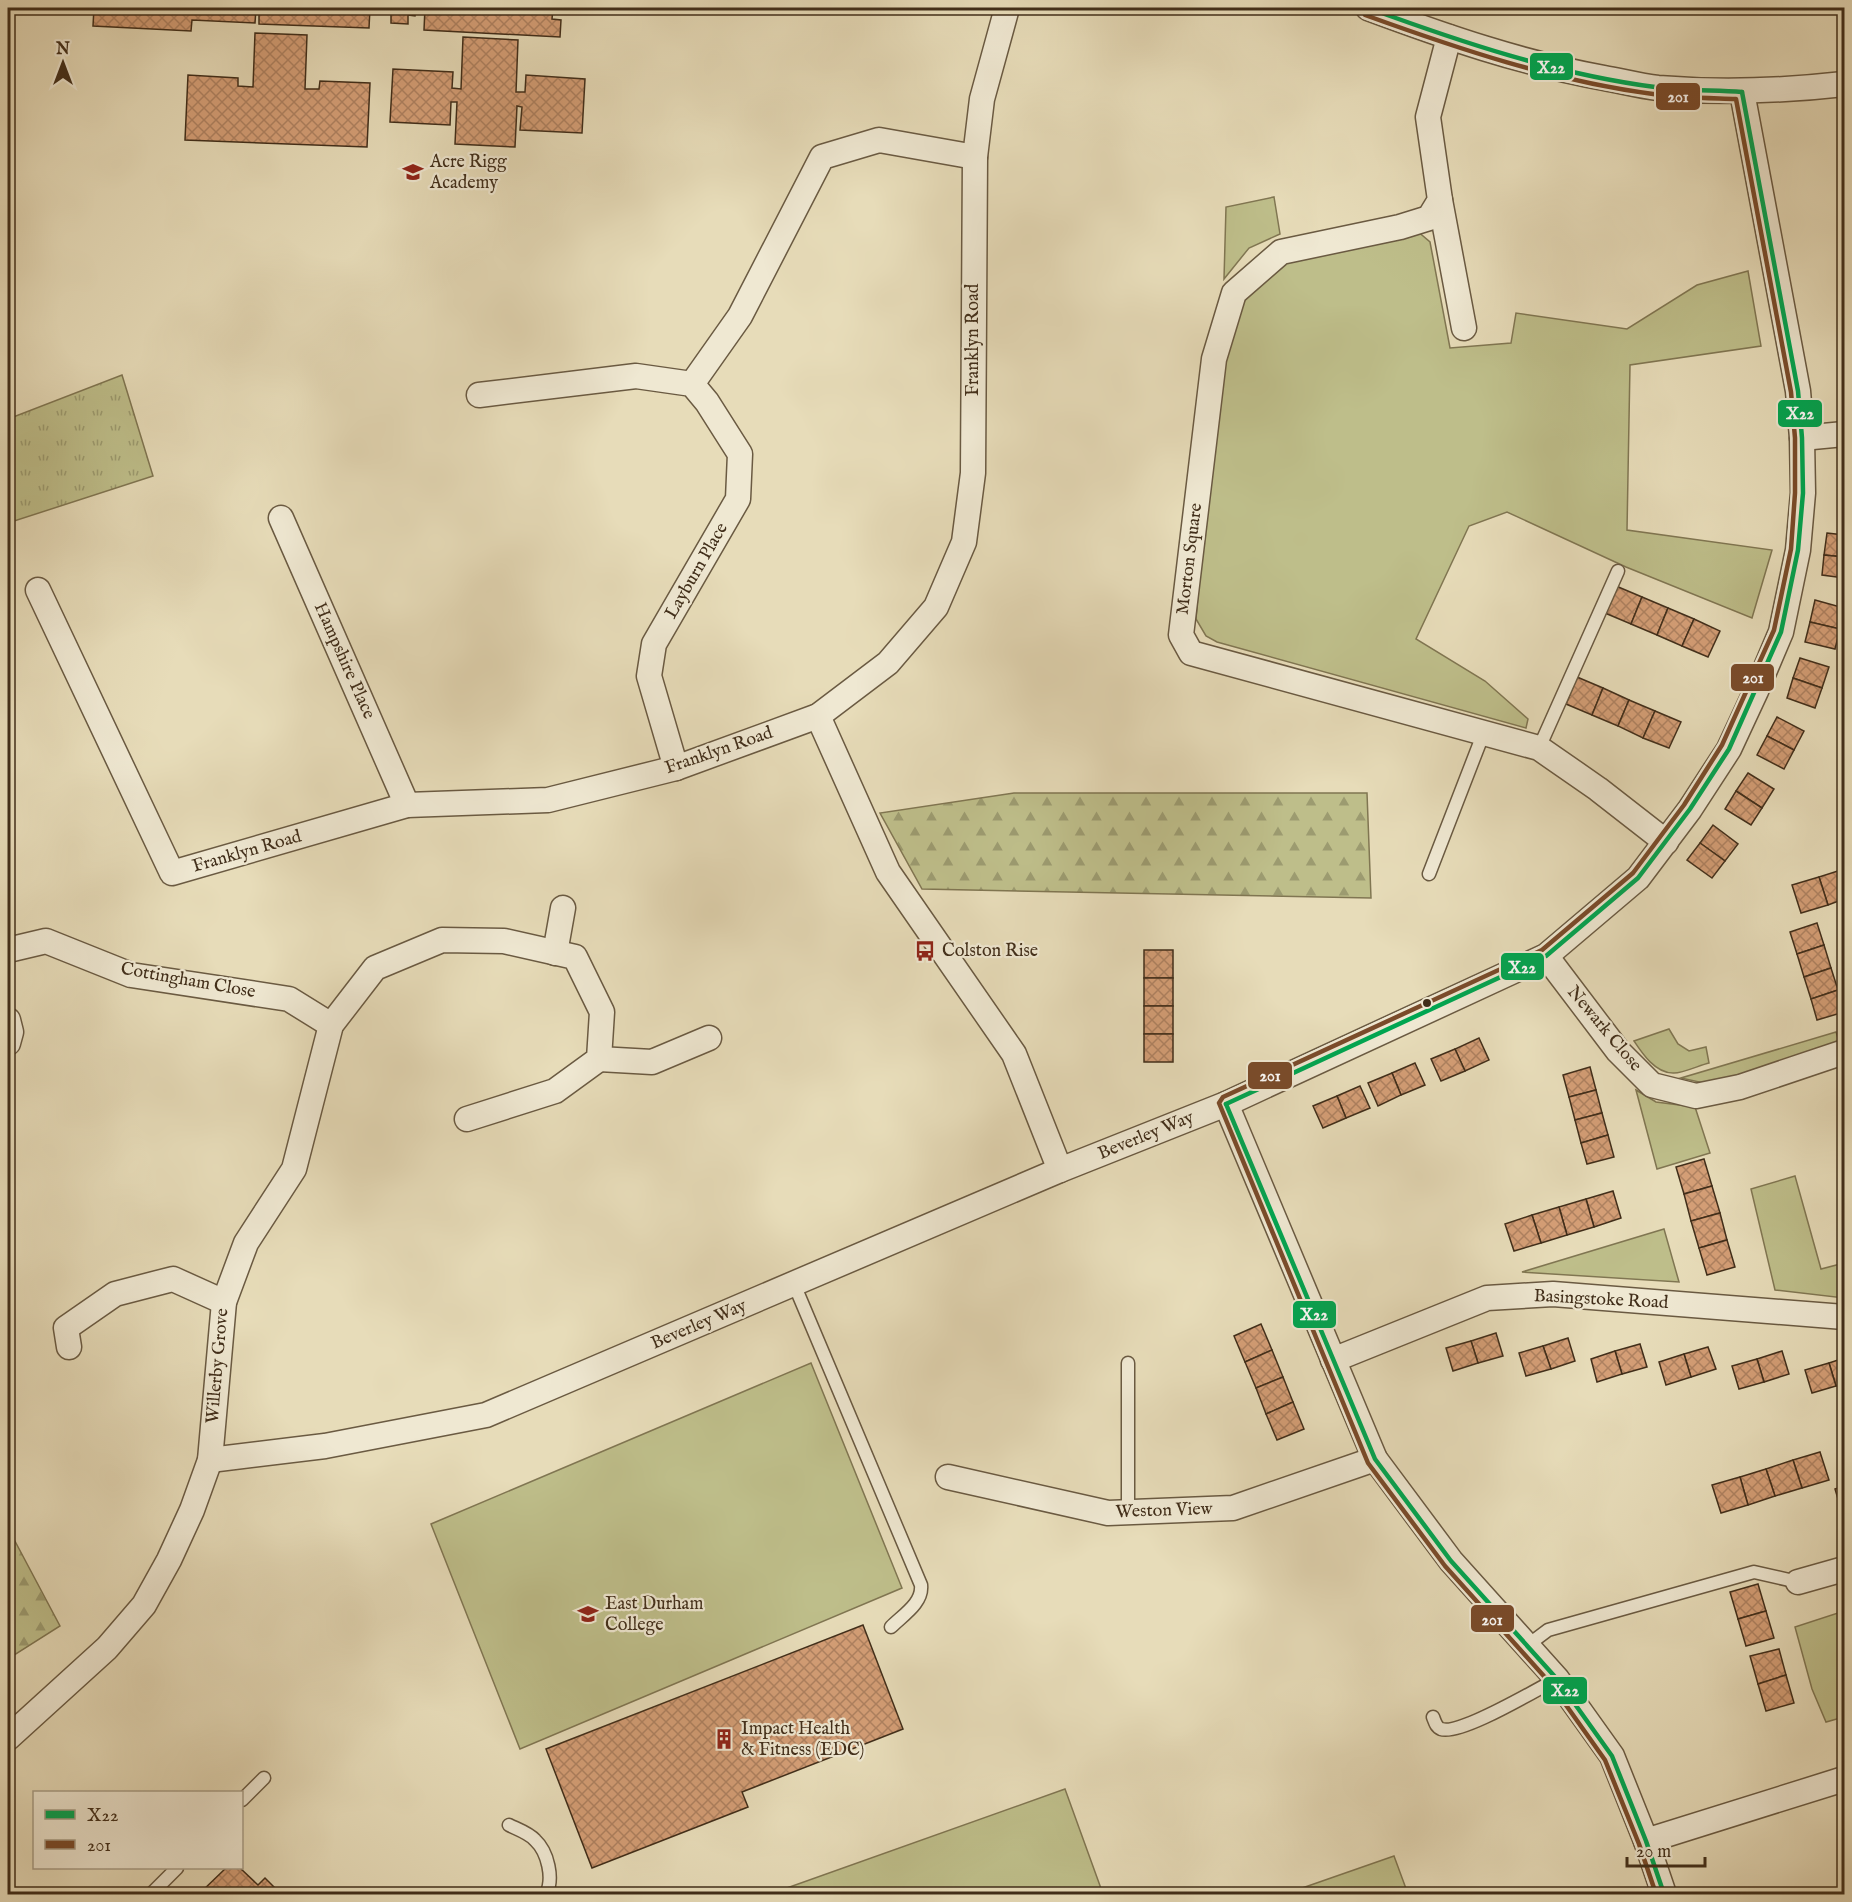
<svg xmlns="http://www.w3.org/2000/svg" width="1852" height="1902" viewBox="0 0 1852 1902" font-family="'IM FELL English',serif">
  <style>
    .grass { fill: #bebe8a; stroke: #807652; stroke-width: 1.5 }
    .forest { fill: url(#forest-firs); stroke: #807652; stroke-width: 1.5 }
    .park { fill: url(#park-tufts); stroke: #807652; stroke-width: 1.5 }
    .building { fill: url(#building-cross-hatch); stroke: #412e1a; stroke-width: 1.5 }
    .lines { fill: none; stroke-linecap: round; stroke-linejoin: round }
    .lane-casing { stroke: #6a5a42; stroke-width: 15 }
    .street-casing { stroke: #6a5a42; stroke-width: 27 }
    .lane { stroke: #efe8d2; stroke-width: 12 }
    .street { stroke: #efe8d2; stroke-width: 24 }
    .bus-1-casing { stroke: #efe8d2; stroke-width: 9 }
    .bus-2-casing { stroke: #efe8d2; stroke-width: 9 }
    .bus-1 { stroke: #00a651; stroke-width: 4.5 }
    .bus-2 { stroke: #7a4b2a; stroke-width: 4.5 }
    .bus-dot { fill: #412e1a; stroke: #efe8d2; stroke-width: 2 }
    .labels { text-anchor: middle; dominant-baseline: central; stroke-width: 4.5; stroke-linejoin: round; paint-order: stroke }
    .poi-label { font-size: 18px; fill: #412e1a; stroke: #efe8d2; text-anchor: start }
    .street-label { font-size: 18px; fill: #412e1a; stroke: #efe8d2 }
    .line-badge { stroke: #efe8d2; stroke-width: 2 }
    .badge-label { font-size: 16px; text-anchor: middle; font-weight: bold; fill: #fff }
  </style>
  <defs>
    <pattern id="forest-firs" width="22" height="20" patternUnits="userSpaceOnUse" patternTransform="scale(1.5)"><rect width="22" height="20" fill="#bebe8a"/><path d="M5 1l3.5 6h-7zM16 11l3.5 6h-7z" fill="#9c9b70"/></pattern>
    <pattern id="park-tufts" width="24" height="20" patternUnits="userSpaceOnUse" patternTransform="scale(1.5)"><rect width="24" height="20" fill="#bebe8a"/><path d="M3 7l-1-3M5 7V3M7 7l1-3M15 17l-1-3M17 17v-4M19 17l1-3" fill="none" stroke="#9c9b70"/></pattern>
    <pattern id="building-cross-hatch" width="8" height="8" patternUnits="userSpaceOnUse" patternTransform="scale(1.5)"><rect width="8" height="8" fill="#d49e76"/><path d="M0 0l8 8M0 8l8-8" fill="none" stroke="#ae8160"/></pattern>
  </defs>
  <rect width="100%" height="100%" fill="#e7dcb9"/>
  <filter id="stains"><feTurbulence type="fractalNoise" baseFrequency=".00333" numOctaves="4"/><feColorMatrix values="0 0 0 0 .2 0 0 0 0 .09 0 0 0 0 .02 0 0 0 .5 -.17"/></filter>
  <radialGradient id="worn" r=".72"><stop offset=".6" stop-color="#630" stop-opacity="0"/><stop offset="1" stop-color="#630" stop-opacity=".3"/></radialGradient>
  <g class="grass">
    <polygon points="1274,197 1280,234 1249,248 1224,279 1226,207"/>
    <polygon points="1416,230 1430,242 1450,348 1511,343 1516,313 1627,329 1697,285 1748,271 1761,346 1630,365 1627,530 1772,550 1752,618 1626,567 1507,512 1469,526 1416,639 1485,681 1528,719 1526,728 1217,642 1206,636 1196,619 1209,461 1226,338 1251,288 1285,256"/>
    <path d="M 1669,1029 L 1678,1044 L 1689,1051 L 1706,1047 L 1709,1063 C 1700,1065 1681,1074 1673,1073 C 1655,1073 1642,1053 1634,1041 Z"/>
    <polygon points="1836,1032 1840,1044 1719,1083 1708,1084 1681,1078"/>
    <polygon points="1636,1090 1656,1102 1695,1107 1710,1153 1657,1169"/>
    <polygon points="1795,1176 1821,1269 1844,1263 1844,1298 1775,1290 1751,1189"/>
    <polygon points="1664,1229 1679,1282 1522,1272"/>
    <polygon points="811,1363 902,1588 520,1749 431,1524"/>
    <polygon points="1844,1611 1844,1717 1826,1722 1812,1689 1795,1627"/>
    <polygon points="1065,1789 1103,1894 770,1894"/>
    <polygon points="1394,1856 1408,1894 1285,1894"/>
  </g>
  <g class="forest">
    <polygon points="1014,793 1367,793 1371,898 922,889 880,813"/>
    <polygon points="8,1528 60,1626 8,1659"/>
  </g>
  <polygon class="park" points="122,375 153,476 8,523 8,419"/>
  <g class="building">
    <polygon points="94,8 256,8 255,23 192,20 191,31 93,26"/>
    <polygon points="259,8 370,8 369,28 259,24"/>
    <polygon points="380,8 416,8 415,16 408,15 408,24 391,23 391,14 380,13"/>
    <polygon points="425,8 553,8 552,19 561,20 560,37 424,30"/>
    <polygon points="255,33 307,35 305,89 319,89 320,81 370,83 367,147 185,140 188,75 238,78 238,86 253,87"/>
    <polygon points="463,37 518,40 516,92 525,92 526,75 585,79 582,133 520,130 522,107 517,106 515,147 455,144 457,102 451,102 450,125 390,122 393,69 453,72 452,88 461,89"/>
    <polygon points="1827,533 1844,535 1844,557 1824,555"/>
    <polygon points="1824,555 1844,557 1844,578 1822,575"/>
    <polygon points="1616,586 1642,597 1631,624 1605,613"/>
    <polygon points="1642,597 1668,608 1657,635 1631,624"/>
    <polygon points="1815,600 1844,608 1840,629 1810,622"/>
    <polygon points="1668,608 1694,619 1682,646 1657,635"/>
    <polygon points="1694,619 1720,631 1708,657 1682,646"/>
    <polygon points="1810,622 1840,629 1835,649 1805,642"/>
    <polygon points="1800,658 1829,667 1822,688 1793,678"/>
    <polygon points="1577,677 1603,688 1592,715 1566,704"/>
    <polygon points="1793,678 1822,688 1815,708 1787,698"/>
    <polygon points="1603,688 1629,700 1618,726 1592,715"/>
    <polygon points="1629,700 1655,711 1643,738 1618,726"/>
    <polygon points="1655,711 1681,722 1669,748 1643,738"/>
    <polygon points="1777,717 1804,731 1794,750 1767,736"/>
    <polygon points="1767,736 1794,750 1784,769 1757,755"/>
    <polygon points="1748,773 1774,789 1762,808 1736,791"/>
    <polygon points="1736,791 1762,808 1751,825 1725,809"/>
    <polygon points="1713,825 1738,844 1725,861 1700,843"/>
    <polygon points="1700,843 1725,861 1712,878 1687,860"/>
    <polygon points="1844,869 1844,899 1828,905 1819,877"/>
    <polygon points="1819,877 1828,905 1801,913 1792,885"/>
    <polygon points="1817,923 1824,945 1797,954 1790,932"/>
    <polygon points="1824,945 1831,968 1804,977 1797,954"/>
    <rect x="1144" y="950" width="29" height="28"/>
    <polygon points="1831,968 1838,990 1811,999 1804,977"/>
    <rect x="1144" y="978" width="29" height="28"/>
    <polygon points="1838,990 1844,1012 1817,1020 1811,999"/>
    <rect x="1144" y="1006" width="29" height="28"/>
    <rect x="1144" y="1034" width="29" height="28"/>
    <polygon points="1479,1038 1489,1060 1465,1071 1455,1049"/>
    <polygon points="1455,1049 1465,1071 1441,1081 1431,1059"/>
    <polygon points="1415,1063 1425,1085 1401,1095 1392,1073"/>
    <polygon points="1590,1067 1596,1090 1569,1097 1563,1075"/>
    <polygon points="1392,1073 1401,1095 1378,1106 1368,1083"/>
    <polygon points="1360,1086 1370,1108 1346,1118 1337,1096"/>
    <polygon points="1596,1090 1602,1113 1575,1120 1569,1097"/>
    <polygon points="1337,1096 1346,1118 1323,1128 1313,1106"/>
    <polygon points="1602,1113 1608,1135 1581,1143 1575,1120"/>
    <polygon points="1608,1135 1614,1157 1587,1164 1581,1143"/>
    <polygon points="1704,1159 1712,1186 1684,1194 1676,1167"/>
    <polygon points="1712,1186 1720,1213 1691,1221 1684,1194"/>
    <polygon points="1613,1191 1621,1218 1594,1227 1586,1199"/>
    <polygon points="1586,1199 1594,1227 1567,1235 1559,1207"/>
    <polygon points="1559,1207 1567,1235 1541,1243 1532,1215"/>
    <polygon points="1720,1213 1727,1240 1699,1248 1691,1221"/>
    <polygon points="1532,1215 1541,1243 1514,1251 1505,1224"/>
    <polygon points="1727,1240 1735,1267 1707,1275 1699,1248"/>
    <polygon points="1261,1324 1272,1350 1245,1362 1234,1336"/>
    <polygon points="1496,1333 1503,1356 1478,1363 1471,1341"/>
    <polygon points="1568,1338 1575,1361 1551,1369 1543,1346"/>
    <polygon points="1471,1341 1478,1363 1453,1371 1446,1348"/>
    <polygon points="1640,1344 1647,1367 1622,1374 1615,1351"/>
    <polygon points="1543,1346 1551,1369 1526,1376 1519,1353"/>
    <polygon points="1708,1347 1716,1369 1691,1377 1684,1354"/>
    <polygon points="1272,1350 1283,1377 1256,1388 1245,1362"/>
    <polygon points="1615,1351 1622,1374 1597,1382 1591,1359"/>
    <polygon points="1782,1351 1789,1374 1764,1382 1757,1359"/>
    <polygon points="1684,1354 1691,1377 1666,1385 1659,1362"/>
    <polygon points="1844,1358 1844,1383 1836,1386 1829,1363"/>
    <polygon points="1757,1359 1764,1382 1739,1389 1732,1366"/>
    <polygon points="1829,1363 1836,1386 1812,1393 1805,1370"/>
    <polygon points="1283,1377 1293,1402 1266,1414 1256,1388"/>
    <polygon points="1293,1402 1304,1429 1277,1440 1266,1414"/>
    <polygon points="1820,1452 1829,1480 1802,1488 1793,1460"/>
    <polygon points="1793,1460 1802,1488 1775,1496 1766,1469"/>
    <polygon points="1766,1469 1775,1496 1748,1505 1740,1477"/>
    <polygon points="1740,1477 1748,1505 1721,1513 1712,1485"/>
    <polygon points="1844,1486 1844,1519 1835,1489"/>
    <polygon points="1758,1584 1766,1611 1738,1619 1730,1592"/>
    <polygon points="1766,1611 1774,1638 1746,1646 1738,1619"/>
    <polygon points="863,1625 903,1729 742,1792 748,1807 592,1868 546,1749"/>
    <polygon points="1779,1649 1786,1675 1758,1684 1750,1656"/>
    <polygon points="1786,1675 1794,1703 1766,1711 1758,1684"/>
    <polygon points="226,1868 240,1868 258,1885 265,1878 281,1894 199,1894"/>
  </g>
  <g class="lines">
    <g class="lane-casing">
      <g id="lane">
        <polyline points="1539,748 1618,571"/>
        <polyline points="1429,874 1484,732"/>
        <path d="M 794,1284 L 921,1585 C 923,1603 903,1615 891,1627"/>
        <polyline points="1128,1512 1128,1363"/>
        <polyline points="1528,1645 1548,1630 1754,1572 1798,1582"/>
        <path d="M 1433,1717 C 1435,1722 1436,1727 1441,1729 C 1460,1736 1537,1689 1557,1679"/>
        <polyline points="242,1800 264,1778"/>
        <path d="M 509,1825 C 517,1829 529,1833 535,1840 C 548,1852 554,1879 546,1894"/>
        <polyline points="151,1894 177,1868"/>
      </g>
    </g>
    <g class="street-casing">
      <g id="street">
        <path d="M 1368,8 C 1446,37 1521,63 1604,78 C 1621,81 1640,86 1658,88 C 1720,93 1782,91 1844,84"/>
        <polyline points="1449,37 1428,117 1440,200 1429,218 1400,227 1281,252 1234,293 1214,359 1181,635 1191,653 1539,748 1598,789 1666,842"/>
        <polyline points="1440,200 1464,328"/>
        <polyline points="692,384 740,316 822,157 879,140 975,157"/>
        <polyline points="479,395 636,376 692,384 707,402 740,454 738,499 654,644 649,676 676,768"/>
        <polyline points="1802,438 1844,434"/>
        <polyline points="281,518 407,805"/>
        <polyline points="38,590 172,873 407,805 548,800 676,768 818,716 888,663 936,607 964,542 973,473 975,157 982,99 1007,8"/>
        <polyline points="818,716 888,872 1014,1054 1060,1170"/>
        <polyline points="8,950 46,941 131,975 289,999 331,1025"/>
        <polyline points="555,953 563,908"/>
        <polyline points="1546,956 1618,1051 1652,1085 1696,1096 1740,1087 1844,1052"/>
        <polyline points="8,1020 11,1032 8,1043"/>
        <polyline points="599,1059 652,1062 709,1038"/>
        <polyline points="1226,1104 1375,1459 1451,1561 1557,1679 1612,1756 1646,1841 1664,1894"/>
        <polyline points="69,1347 66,1328 115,1294 173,1279 224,1302"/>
        <polyline points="1333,1360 1487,1298 1553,1294 1844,1317"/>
        <polyline points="210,1460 325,1446 486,1415 1060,1170 1226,1104 1546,956 1638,878 1690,809 1729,749 1756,691 1781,632 1798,550 1803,493 1802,438 1798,391 1742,92"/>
        <polyline points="948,1477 1108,1513 1233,1508 1375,1459"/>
        <polyline points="1798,1582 1844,1569"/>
        <polyline points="8,1738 107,1648 144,1605 169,1560 192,1510 210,1460 224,1302 246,1243 294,1169 331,1025 375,968 442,940 504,941 575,957 602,1012 599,1059 555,1091 467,1119"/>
        <polyline points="1646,1841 1844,1779"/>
      </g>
    </g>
    <use href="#lane" class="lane"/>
    <use href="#street" class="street"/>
    <g class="bus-1-casing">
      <g id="bus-1">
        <path d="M 1368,8 C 1461,42 1556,74 1655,87 C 1684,91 1713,90 1742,92"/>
        <polyline points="1226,1104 1546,956 1638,878 1690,809 1729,749 1781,632 1798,550 1803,493 1802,438 1798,391 1742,92"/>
        <polyline points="1226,1104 1375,1459 1451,1561 1557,1679 1612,1756 1646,1841 1664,1894"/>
      </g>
    </g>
    <g class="bus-2-casing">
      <path id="bus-2" d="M 1365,15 C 1459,49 1554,81 1653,94 C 1680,98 1708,98 1736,99 L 1791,392 L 1795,438 L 1795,493 L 1791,549 L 1774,630 L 1722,745 L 1684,805 L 1633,873 L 1542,950 L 1223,1097 L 1219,1103 L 1368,1463 L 1445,1566 L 1551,1684 L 1605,1760 L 1639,1844 L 1656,1894"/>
    </g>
    <use href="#bus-1" class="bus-1"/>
    <use href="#bus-2" class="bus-2"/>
  </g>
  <defs>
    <g id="school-bare" transform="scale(1.62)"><path d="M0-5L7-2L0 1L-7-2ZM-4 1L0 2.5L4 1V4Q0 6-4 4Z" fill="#8f2418" stroke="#efe8d2" stroke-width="2.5" paint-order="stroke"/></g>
    <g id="bus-bare" transform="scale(1.62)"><path d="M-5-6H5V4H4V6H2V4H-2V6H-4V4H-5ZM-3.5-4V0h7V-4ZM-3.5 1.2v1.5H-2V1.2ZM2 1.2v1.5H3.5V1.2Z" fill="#8f2418" stroke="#efe8d2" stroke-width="2.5" paint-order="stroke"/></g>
    <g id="university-bare" transform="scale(1.62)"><path d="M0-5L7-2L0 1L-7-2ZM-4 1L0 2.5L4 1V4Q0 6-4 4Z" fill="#8f2418" stroke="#efe8d2" stroke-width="2.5" paint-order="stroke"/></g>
    <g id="building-bare" transform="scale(1.62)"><path d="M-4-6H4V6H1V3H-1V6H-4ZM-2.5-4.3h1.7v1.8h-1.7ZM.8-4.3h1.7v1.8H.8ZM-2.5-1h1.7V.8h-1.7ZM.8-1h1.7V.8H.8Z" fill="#8f2418" stroke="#efe8d2" stroke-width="2.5" paint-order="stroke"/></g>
  </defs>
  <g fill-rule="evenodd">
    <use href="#school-bare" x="413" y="172"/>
    <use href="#bus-bare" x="925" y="951"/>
    <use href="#university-bare" x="588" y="1614"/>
    <use href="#building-bare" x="724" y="1739"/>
  </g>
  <circle class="bus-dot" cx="1427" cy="1003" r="5"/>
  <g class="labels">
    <g class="poi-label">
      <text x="430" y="162">Acre Rigg<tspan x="430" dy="21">Academy</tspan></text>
      <text x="942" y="951">Colston Rise</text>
      <text x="605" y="1604">East Durham<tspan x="605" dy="21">College</tspan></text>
      <text x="741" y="1729">Impact Health<tspan x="741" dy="21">&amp; Fitness (EDC)</tspan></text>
    </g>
    <g class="street-label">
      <text transform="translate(973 340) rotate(-90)">Franklyn Road</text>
      <text transform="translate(1190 559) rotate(-83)">Morton Square</text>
      <text transform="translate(697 571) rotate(-60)">Layburn Place</text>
      <text transform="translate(344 661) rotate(66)">Hampshire Place</text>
      <text transform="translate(719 751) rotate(-19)">Franklyn Road</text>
      <text transform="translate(247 852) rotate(-16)">Franklyn Road</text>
      <text transform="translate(188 981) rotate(10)">Cottingham Close</text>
      <text transform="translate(1604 1029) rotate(50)">Newark Close</text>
      <text transform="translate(1146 1136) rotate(-22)">Beverley Way</text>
      <text transform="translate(1601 1300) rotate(3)">Basingstoke Road</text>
      <text transform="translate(699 1325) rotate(-23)">Beverley Way</text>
      <text transform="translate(218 1366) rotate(-85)">Willerby Grove</text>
      <text transform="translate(1164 1511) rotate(-2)">Weston View</text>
    </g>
  </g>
  <g class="line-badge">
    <rect x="1529" y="52" width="45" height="29" rx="6" fill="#00a651"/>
    <rect x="1655" y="82" width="46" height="29" rx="6" fill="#7a4b2a"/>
    <rect x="1777" y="399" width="46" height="29" rx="6" fill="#00a651"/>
    <rect x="1730" y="663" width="45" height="29" rx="6" fill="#7a4b2a"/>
    <rect x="1500" y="952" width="45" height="29" rx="6" fill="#00a651"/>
    <rect x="1247" y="1061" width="46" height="29" rx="6" fill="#7a4b2a"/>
    <rect x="1292" y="1300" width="45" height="29" rx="6" fill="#00a651"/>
    <rect x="1470" y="1604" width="45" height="29" rx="6" fill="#7a4b2a"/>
    <rect x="1542" y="1676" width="46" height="29" rx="6" fill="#00a651"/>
  </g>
  <g class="badge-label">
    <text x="1551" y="73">X22</text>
    <text x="1678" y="102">201</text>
    <text x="1800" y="419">X22</text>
    <text x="1753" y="683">201</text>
    <text x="1522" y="973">X22</text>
    <text x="1270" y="1081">201</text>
    <text x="1314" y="1320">X22</text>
    <text x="1492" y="1625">201</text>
    <text x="1565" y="1696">X22</text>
  </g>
  <rect width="1852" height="1902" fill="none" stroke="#e7dcb9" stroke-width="30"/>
  <rect x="9" y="9" width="1834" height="1884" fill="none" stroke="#412e1a" stroke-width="3"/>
  <rect x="15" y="15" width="1822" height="1872" fill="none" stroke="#412e1a" stroke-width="1.5"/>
  <rect x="33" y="1791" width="210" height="78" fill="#efe8d2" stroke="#a99e88" stroke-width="1.5"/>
  <rect x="45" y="1810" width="30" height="9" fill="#00a651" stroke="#a99e88" stroke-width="1.5"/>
  <text x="87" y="1821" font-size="18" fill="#412e1a">X22</text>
  <rect x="45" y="1840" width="30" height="9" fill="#7a4b2a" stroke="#a99e88" stroke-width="1.5"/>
  <text x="87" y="1851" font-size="18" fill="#412e1a">201</text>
  <g transform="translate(63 63)" stroke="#efe8d2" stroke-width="4.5" paint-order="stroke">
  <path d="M0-4.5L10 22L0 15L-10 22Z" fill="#412e1a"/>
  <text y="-9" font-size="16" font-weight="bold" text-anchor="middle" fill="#412e1a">N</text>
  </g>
  <path d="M1627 1857v9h78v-9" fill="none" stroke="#412e1a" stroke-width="3"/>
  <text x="1636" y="1857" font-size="18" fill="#412e1a" stroke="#efe8d2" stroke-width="4.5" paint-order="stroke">20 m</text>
  <rect width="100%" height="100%" filter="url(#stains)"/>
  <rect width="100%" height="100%" fill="url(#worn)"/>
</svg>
